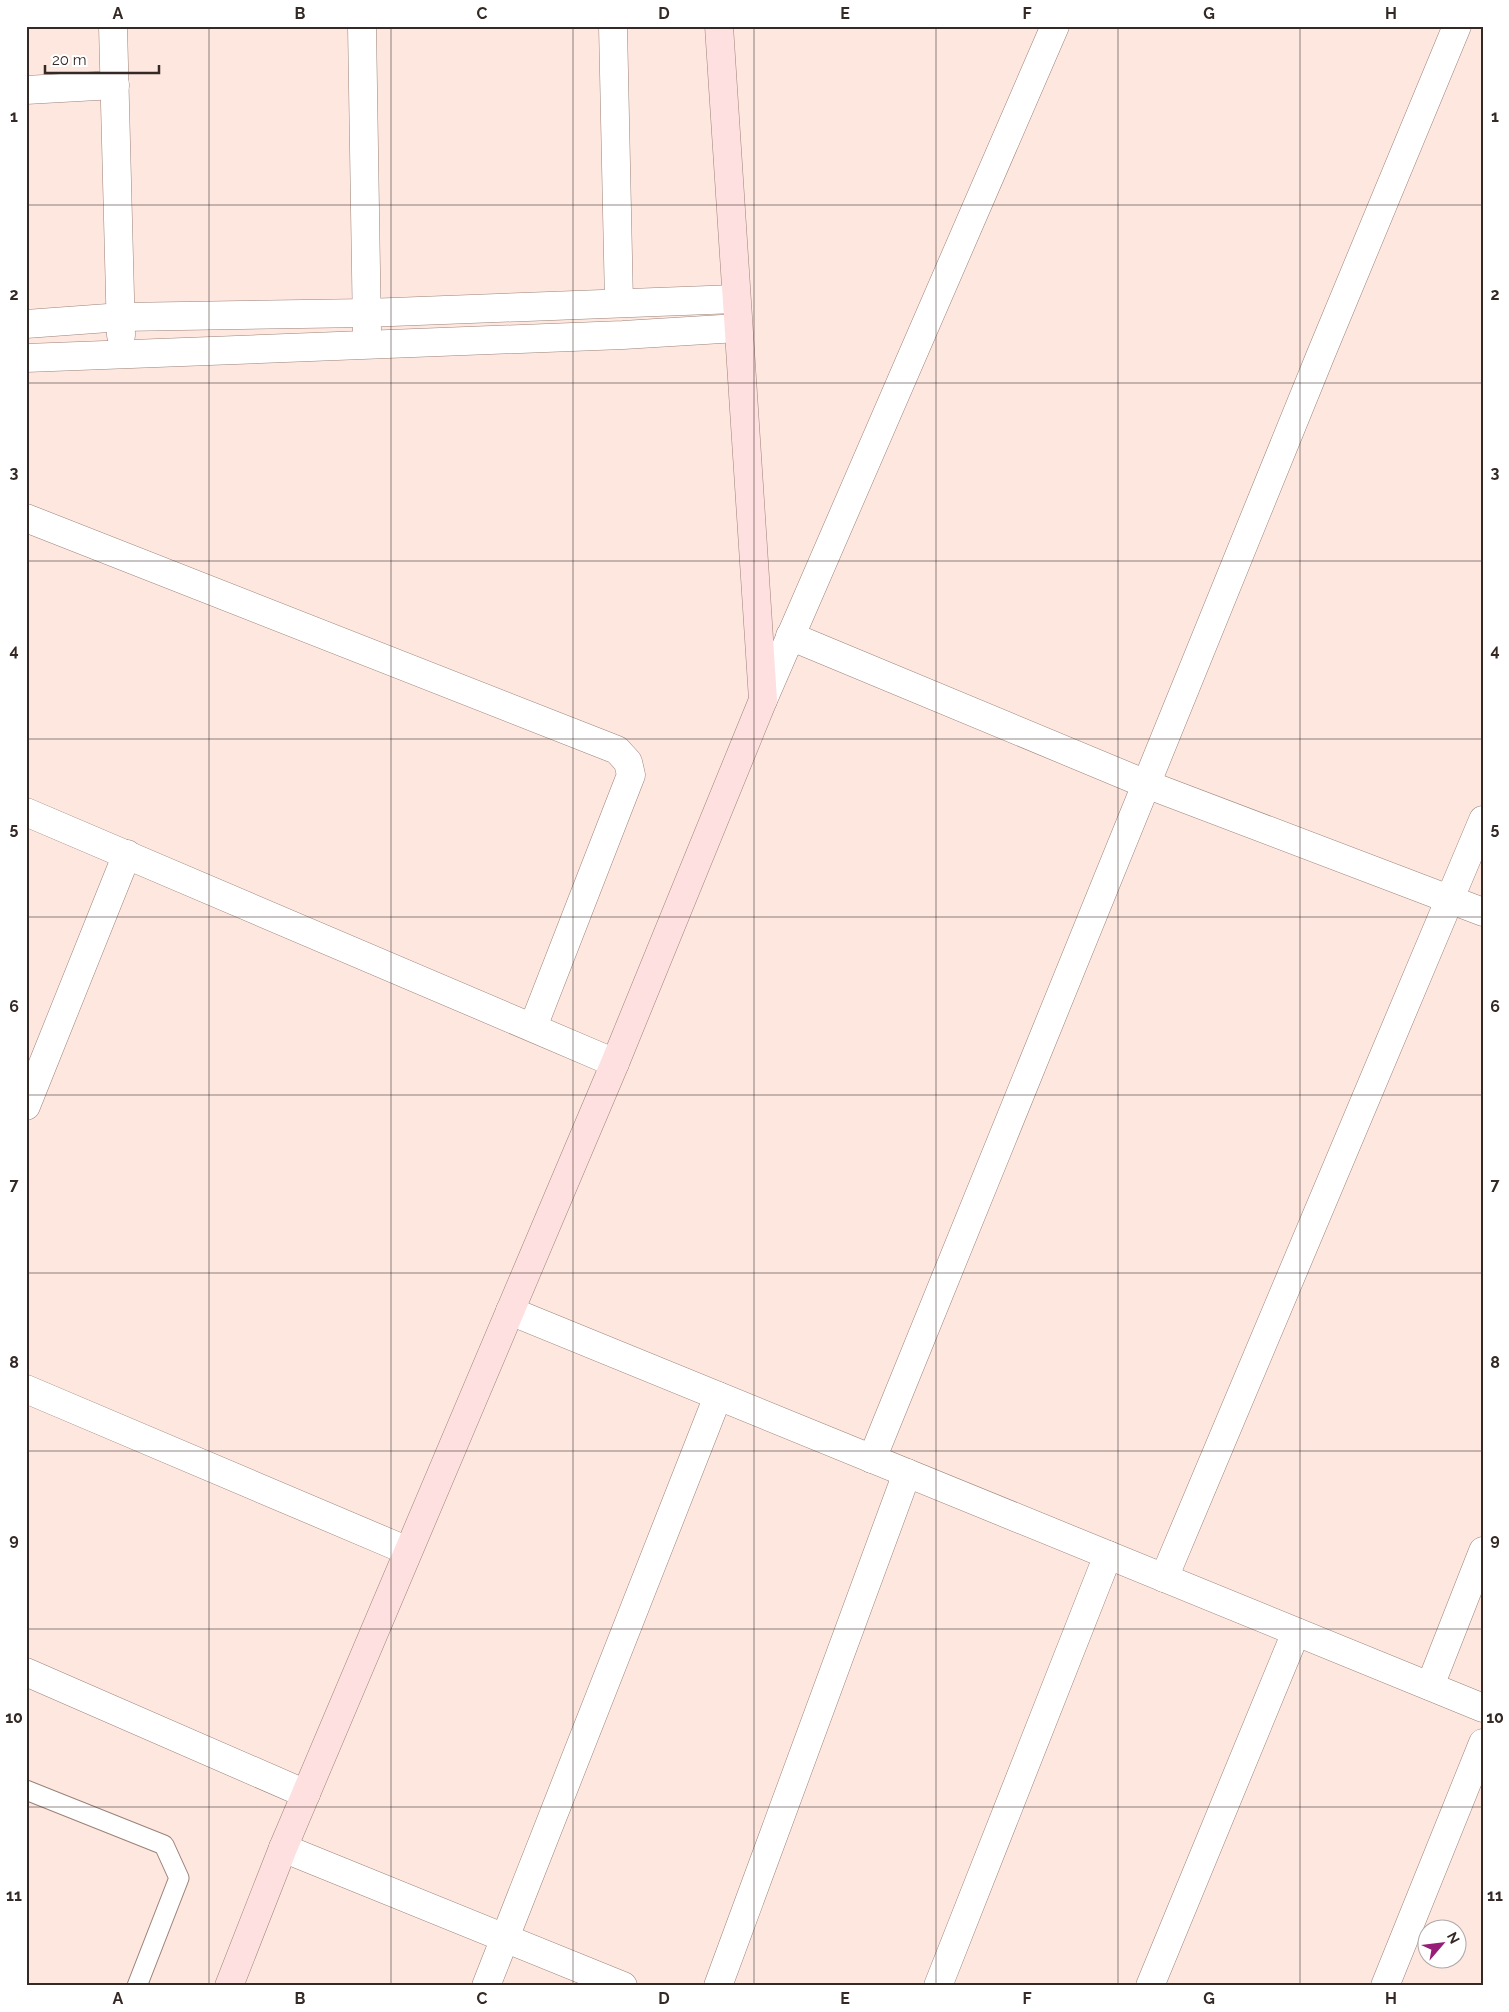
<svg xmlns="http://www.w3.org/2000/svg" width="1509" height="2012" viewBox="0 0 1509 2012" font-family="Raleway,sans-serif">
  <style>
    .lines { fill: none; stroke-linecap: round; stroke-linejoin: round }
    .lane-casing { stroke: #9b8278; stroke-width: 21 }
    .street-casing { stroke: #9b8278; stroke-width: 29 }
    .secondary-casing { stroke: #9b8278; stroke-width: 29 }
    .lane { stroke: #fff; stroke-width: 19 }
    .street { stroke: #fff; stroke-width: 28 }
    .secondary { stroke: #fee0e0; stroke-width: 28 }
    .grid { fill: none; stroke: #342925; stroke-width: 1; stroke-opacity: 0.55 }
    .neatline { fill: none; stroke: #342925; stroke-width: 2 }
    .grid-label { font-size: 16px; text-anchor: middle; font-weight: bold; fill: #342925 }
  </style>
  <rect width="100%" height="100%" fill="#fee7df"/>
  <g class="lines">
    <g class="lane-casing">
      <polyline id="lane" points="26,1790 164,1845 179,1878 137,1986"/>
    </g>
    <g class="street-casing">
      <g id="street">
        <polyline points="113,26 121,335"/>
        <polyline points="362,26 367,332"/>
        <polyline points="613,26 619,303"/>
        <polyline points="26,90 115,85"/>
        <polyline points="26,324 122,317 366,313 736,299"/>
        <polyline points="26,358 623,335 738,328"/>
        <polyline points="26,518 617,750 628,762 631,775 533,1027"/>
        <polyline points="790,636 1146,784 1483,912"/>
        <polyline points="763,700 1055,26"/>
        <polyline points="26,812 615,1063"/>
        <polyline points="26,1106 127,854"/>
        <polyline points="510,1311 1483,1708"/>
        <polyline points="26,1389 408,1551"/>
        <polyline points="872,1459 1321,354 1457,26"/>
        <polyline points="1164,1578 1483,820"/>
        <polyline points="26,1672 306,1794"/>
        <polyline points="1430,1686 1483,1551"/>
        <polyline points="283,1848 623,1986"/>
        <polyline points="486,1986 718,1396"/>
        <polyline points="718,1986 907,1473"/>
        <polyline points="938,1986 1108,1555"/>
        <polyline points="1150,1986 1296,1632"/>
        <polyline points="1385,1986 1483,1743"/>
      </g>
    </g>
    <g class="secondary-casing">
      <polyline id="secondary" points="229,1986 283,1848 615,1063 763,700 719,26"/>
    </g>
    <use href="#lane" class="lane"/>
    <use href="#street" class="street"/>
    <use href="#secondary" class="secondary"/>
  </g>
  <path class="grid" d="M 209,26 L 209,1986M 391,26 L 391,1986M 573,26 L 573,1986M 754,26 L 754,1986M 936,26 L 936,1986M 1118,26 L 1118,1986M 1300,26 L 1300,1986M 26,205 L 1483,205M 26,383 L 1483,383M 26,561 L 1483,561M 26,739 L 1483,739M 26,917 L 1483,917M 26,1095 L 1483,1095M 26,1273 L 1483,1273M 26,1451 L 1483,1451M 26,1629 L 1483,1629M 26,1807 L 1483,1807"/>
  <rect width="1509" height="2012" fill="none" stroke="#ffffff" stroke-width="55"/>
  <g transform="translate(1442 1944) rotate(62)"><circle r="24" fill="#ffffff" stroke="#aea9a8"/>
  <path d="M0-4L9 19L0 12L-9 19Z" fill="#981d77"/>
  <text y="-8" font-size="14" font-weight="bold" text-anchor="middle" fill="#342925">N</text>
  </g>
  <path d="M45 65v8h114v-8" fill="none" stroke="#342925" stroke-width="2.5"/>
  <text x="52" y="65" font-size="15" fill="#342925" stroke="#ffffff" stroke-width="4" paint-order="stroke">20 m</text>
  <rect x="28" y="28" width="1454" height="1956" class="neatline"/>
  <g class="grid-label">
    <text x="118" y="19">A</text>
    <text x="300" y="19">B</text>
    <text x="482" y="19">C</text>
    <text x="664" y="19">D</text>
    <text x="845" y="19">E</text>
    <text x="1027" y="19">F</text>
    <text x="1209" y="19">G</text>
    <text x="1391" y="19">H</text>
    <text x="14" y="122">1</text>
    <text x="1495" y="122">1</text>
    <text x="14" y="300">2</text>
    <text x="1495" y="300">2</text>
    <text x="14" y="478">3</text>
    <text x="1495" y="478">3</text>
    <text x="14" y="656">4</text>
    <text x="1495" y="656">4</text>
    <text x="14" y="834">5</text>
    <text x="1495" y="834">5</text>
    <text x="14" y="1012">6</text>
    <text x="1495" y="1012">6</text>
    <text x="14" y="1190">7</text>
    <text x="1495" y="1190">7</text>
    <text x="14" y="1368">8</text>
    <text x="1495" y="1368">8</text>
    <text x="14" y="1545">9</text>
    <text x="1495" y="1545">9</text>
    <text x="14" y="1723">10</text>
    <text x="1495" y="1723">10</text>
    <text x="14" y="1901">11</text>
    <text x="1495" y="1901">11</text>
    <text x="118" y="2004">A</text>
    <text x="300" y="2004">B</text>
    <text x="482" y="2004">C</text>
    <text x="664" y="2004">D</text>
    <text x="845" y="2004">E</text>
    <text x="1027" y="2004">F</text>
    <text x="1209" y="2004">G</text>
    <text x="1391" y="2004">H</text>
  </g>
</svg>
